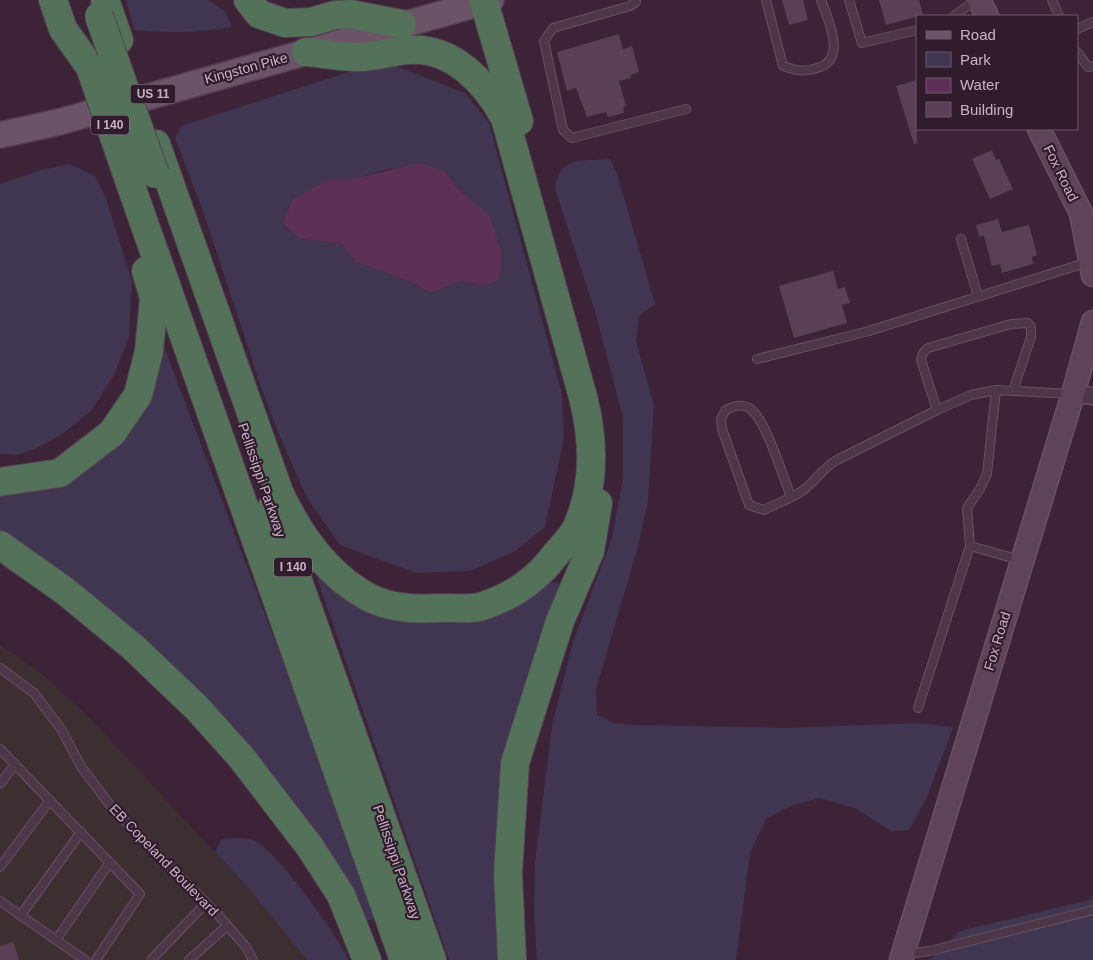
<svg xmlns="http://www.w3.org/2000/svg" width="1093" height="960" viewBox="0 0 1093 960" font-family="Arial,sans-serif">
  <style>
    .medical { fill: #3d2e32 }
    .green { fill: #413651; fill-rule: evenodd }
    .water { fill: #5c3155 }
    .building { fill: #5b3f57 }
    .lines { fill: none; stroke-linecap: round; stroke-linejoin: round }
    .lane-casing { stroke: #675263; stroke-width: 10 }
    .street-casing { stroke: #675263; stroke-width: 19 }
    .secondary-casing { stroke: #675263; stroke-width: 25 }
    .primary-casing { stroke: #554051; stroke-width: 28 }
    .highway-casing { stroke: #543f50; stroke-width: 30 }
    .lane { stroke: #4c3648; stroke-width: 8 }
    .street { stroke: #4c3648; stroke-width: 16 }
    .secondary { stroke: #5f4459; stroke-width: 22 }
    .primary { stroke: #6c5468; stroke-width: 25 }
    .highway { stroke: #537259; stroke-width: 28 }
    .highway-bridge-casing { stroke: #543f50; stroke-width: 30; stroke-linecap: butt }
    .highway-bridge { stroke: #537259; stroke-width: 28 }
    .labels { text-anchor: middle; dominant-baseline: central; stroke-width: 4.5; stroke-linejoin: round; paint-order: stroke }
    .shield { fill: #311c2d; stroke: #9a8596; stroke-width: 1 }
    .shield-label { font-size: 12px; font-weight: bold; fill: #c7b2c3 }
    .street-label { font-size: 14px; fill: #c7b2c3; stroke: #311c2d }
  </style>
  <rect width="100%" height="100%" fill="#3c2338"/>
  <polygon class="medical" points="0,645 47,678 90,718 251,891 307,960 0,960"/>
  <g class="green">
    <path d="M 126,0 L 208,0 L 226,12 L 232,27 C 199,33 168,33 134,30 Z"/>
    <path d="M 370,65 L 396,66 L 465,93 L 489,123 L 562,394 L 564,438 L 545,527 L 514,552 L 470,571 L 416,573 L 340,545 L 307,498 L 278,432 L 261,387 L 203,211 L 175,138 L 181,126 ZM 389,169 L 445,171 L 456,187 L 473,202 L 487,286 L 460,281 L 431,293 L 411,282 L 356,262 L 341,243 L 300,239 L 283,223 L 329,180 L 357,178 Z"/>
    <path d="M 610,159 L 617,174 L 655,304 L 639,316 L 636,341 L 654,406 L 648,501 L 637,550 L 596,689 L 597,715 L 614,723 L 630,725 L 790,728 L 915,723 L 953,727 L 928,795 L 909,830 L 891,831 L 855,808 L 819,798 L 793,805 L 766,819 L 750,853 L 736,960 L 537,960 L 534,915 L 535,862 L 552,726 L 573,642 L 611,541 L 623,479 L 623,417 L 596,315 L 555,189 C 558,156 584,161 610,159 Z"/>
    <polygon points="70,164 95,176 106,198 132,282 129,336 115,373 91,411 61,435 35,449 17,455 0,454 0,184 41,170"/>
    <polygon points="162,341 379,917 366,921 317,843 0,534 0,490 70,470"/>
    <polygon points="315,572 402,619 555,582 562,585 510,774 507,960 449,960"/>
    <path d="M 240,838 C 244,839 251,839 255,841 C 277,851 338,936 349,960 L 307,960 L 251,891 L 215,852 L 222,839 Z"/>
    <polygon points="1093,899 1093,960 930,960 960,931"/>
  </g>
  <polygon class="water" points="419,163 445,171 456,187 490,216 501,252 500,278 487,286 460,281 431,293 411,282 356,262 341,243 300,239 283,223 293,199 329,180 357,178"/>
  <g class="building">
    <polygon points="782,0 803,0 808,20 789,25"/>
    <polygon points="879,0 919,0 923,15 886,25"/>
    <polygon points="619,34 623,49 632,46 639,72 631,75 631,78 619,81 626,106 623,107 624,113 608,117 606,112 587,117 576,88 567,91 557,52"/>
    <polygon points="917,80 917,143 914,144 896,86"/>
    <polygon points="992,150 996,160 999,159 1013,189 990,199 972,159"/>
    <polygon points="998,219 1002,232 1029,225 1037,255 1032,257 1033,264 1002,273 1000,264 992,266 984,236 979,237 976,225"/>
    <polygon points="833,271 838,289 845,287 850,303 842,305 847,323 794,338 779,286"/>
    <polygon points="13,942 19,960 0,960 0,946"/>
  </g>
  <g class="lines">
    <g class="lane-casing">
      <g id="lane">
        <path d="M 766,0 L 783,66 C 797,71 803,72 817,68 C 848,60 828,20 821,0"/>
        <polyline points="849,0 862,43 917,30"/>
        <polyline points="1052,0 1059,16"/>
        <polyline points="636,2 630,6 553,28 544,41 563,130 572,138 686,109"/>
        <polyline points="954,16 976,0"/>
        <polyline points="1077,29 1093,22"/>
        <polyline points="1077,52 1088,67 1093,66"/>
        <polyline points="961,239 978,296"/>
        <polyline points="757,359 869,331 1088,262"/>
        <polyline points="996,390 971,395 937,410 921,360 923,353 928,348 1011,324 1028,323 1031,327 1031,337 1013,391"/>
        <path d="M 791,497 C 782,474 768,427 753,411 C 745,403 734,405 725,411 L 721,419 L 722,429 L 749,505 L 764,510 C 777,503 797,497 807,487 C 819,477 823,468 837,460 L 937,410"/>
        <polyline points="1020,560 970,546 967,508 980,489 987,474 996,390 1071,394"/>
        <polyline points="0,668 34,693 61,729 82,768 113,809 220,917 246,947 253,960"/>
        <polyline points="918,708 970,546"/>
        <polyline points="0,749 140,894 96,960"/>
        <polyline points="0,784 15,764"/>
        <polyline points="0,867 50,800"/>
        <polyline points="0,901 85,960"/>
        <polyline points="21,915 81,832"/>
        <polyline points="56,940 110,862"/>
        <polyline points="906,954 930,951 1093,910"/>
        <polyline points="151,960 206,903"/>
        <polyline points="189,960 227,926"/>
      </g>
    </g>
    <g class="street-casing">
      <polyline id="street" points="1073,394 1093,396"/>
    </g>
    <g class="secondary-casing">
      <g id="secondary">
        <polyline points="979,0 987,16"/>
        <polyline points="1039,129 1081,213 1093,275"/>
        <polyline points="901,960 1073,394 1093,322"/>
      </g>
    </g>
    <g class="primary-casing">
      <polyline id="primary" points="0,135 59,122 491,0"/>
    </g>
    <g class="highway-casing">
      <g id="highway">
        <polyline points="53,0 63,29 90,67"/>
        <polyline points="105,0 119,40"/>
        <polyline points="248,0 259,14 285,23 311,22 335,15 350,14 402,24"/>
        <polyline points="484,2 519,121"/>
        <path d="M 156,144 L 279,492 C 299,535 326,574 368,597 C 393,610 419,609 446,608 C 457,608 470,609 480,607 C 512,597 536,581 556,554 C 563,546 572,537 577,527 C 595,486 594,440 583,397 L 505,118 C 486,83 452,46 408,50 C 391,51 372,58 355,57 C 339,57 322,53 306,52"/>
        <polyline points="130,183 404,960"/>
        <polyline points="0,482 60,473 112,433 138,395 149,351 154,298 146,271"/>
        <polyline points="272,507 432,960"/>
        <polyline points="0,545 65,591 133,647 197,708 241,757 310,847 341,895 367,960"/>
        <polyline points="512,960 508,873 515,763 560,621 590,551 598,503"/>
      </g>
    </g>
    <use href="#lane" class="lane"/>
    <use href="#street" class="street"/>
    <use href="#secondary" class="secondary"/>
    <use href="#primary" class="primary"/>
    <use href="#highway" class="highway"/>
    <g class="highway-bridge-casing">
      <g id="highway-bridge">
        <polyline points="99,16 155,174"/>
        <polyline points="90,67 130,183"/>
      </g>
    </g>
    <use href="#highway-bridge" class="highway-bridge"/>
  </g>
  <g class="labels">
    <g class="shield">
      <rect x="130.5" y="84.5" width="45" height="19" rx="4"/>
      <rect x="91" y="115.5" width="38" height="19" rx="4"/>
      <rect x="274" y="557.5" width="38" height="19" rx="4"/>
    </g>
    <g class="shield-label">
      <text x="153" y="94">US 11</text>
      <text x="110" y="125">I 140</text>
      <text x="293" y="567">I 140</text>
    </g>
    <g class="street-label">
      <text transform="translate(246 68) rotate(-15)">Kingston Pike</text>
      <text transform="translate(1061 173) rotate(64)">Fox Road</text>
      <text transform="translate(262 480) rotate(71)">Pellissippi Parkway</text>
      <text transform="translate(997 641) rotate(-73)">Fox Road</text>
      <text transform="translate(164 860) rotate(46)">EB Copeland Boulevard</text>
      <text transform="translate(397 862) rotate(71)">Pellissippi Parkway</text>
    </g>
  </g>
  <rect x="916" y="15" width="162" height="115" fill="#311c2d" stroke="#6d5869"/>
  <rect x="926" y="31" width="25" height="8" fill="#6c5468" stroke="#6d5869"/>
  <text x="960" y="40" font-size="15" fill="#c7b2c3">Road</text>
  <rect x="926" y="52" width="25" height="15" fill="#413651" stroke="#6d5869"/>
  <text x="960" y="65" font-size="15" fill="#c7b2c3">Park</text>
  <rect x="926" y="78" width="25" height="15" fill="#5c3155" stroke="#6d5869"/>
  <text x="960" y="90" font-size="15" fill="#c7b2c3">Water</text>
  <rect x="926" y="102" width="25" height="15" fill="#5b3f57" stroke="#6d5869"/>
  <text x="960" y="115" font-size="15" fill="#c7b2c3">Building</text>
</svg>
